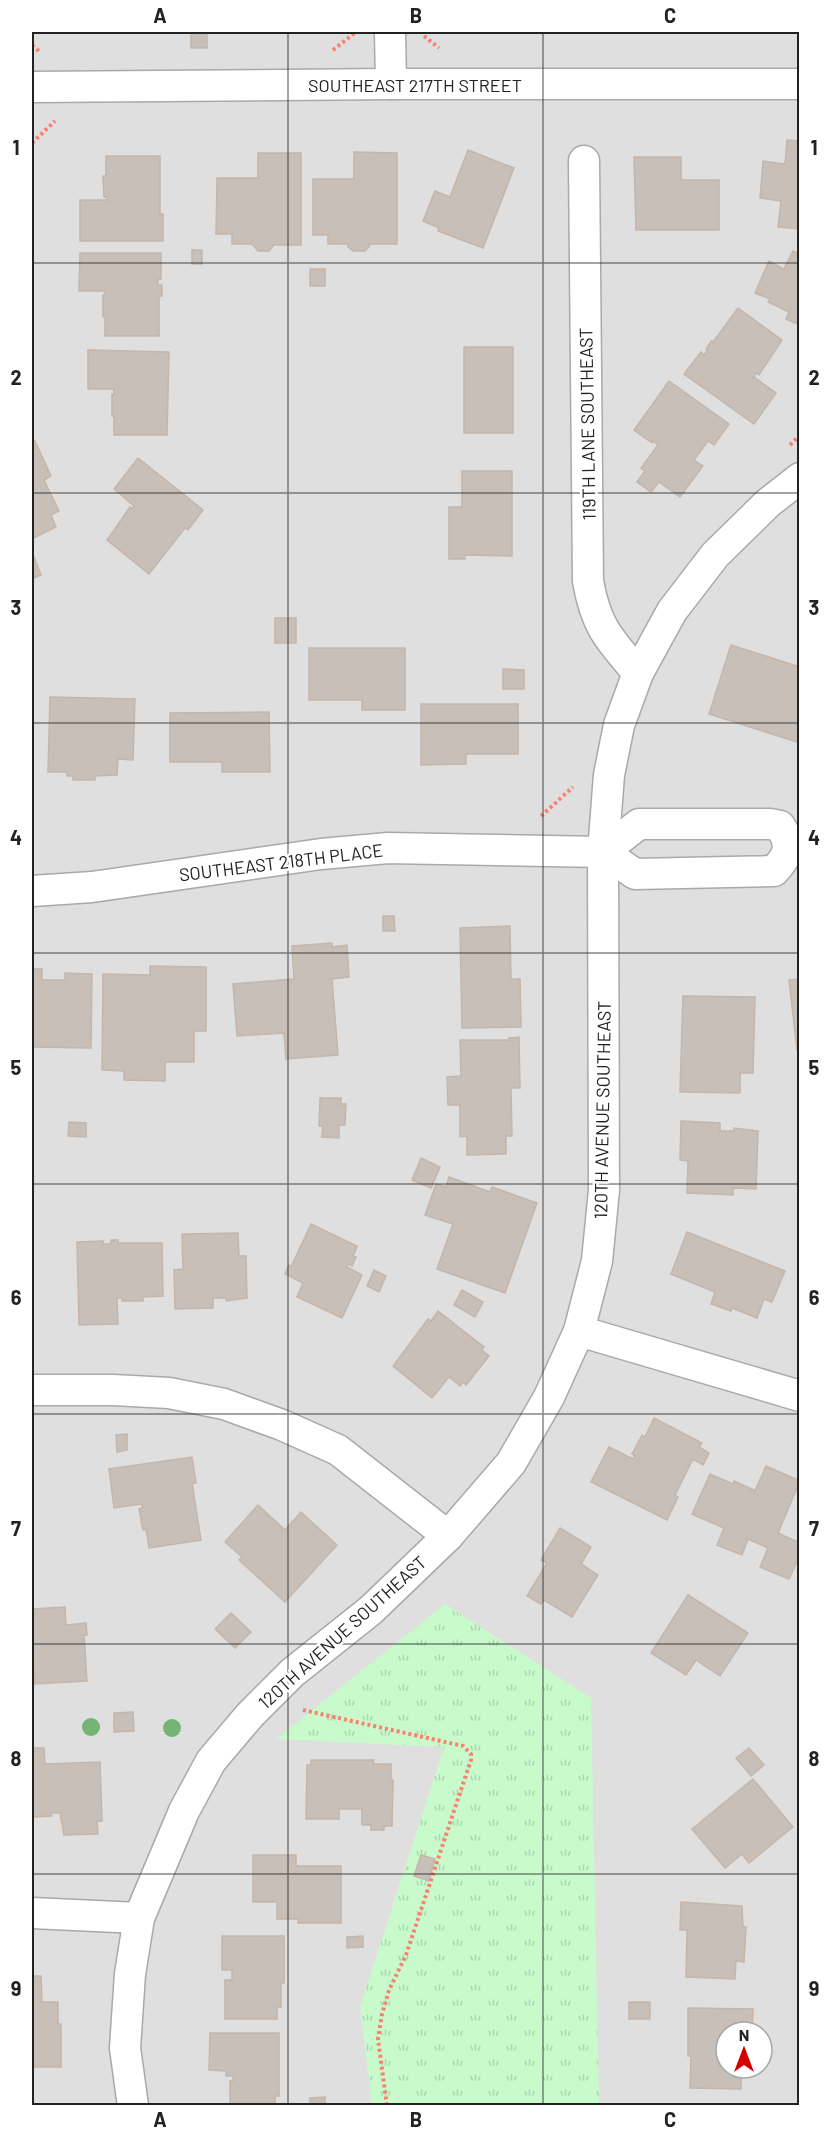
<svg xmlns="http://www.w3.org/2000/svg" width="831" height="2137" viewBox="0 0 831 2137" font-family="Barlow,sans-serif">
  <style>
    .residential { fill: #e0dfdf; fill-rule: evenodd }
    .park { fill: url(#park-tufts) }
    .building { fill: #c7bfb8; stroke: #c4b6ab; stroke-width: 1.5 }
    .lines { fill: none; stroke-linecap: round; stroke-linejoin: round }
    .minor-casing { stroke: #a9a9a9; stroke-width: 33 }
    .path { stroke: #fa8072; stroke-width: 4; stroke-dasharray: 3 3; stroke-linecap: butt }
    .minor { stroke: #fff; stroke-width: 30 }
    .tree { fill: #74b475 }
    .grid { fill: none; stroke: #222; stroke-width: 1.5; stroke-opacity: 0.55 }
    .labels { text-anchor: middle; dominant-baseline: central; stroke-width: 5; stroke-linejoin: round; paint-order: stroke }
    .street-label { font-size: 18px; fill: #222; stroke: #fff }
    .neatline { fill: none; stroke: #222; stroke-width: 2 }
    .grid-label { font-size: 20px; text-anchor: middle; font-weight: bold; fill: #222 }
  </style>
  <defs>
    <pattern id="park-tufts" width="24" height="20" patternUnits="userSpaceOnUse" patternTransform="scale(1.5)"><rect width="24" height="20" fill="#c8facc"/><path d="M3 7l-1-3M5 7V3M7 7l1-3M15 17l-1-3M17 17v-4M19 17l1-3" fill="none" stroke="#acd6af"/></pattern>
  </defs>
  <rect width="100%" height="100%" fill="#f2efe9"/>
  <path class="residential" d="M 32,32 L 799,32 L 799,2105 L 32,2106 ZM 726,2032 L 762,2032 L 762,2068 L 726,2068 Z"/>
  <polygon class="park" points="445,1604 591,1698 599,2105 372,2105 360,2007 444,1747 276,1739"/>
  <g class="building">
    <rect x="191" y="32" width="16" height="16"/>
    <polygon points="787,140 800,141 800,229 778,227 781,201 760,198 763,161 785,164"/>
    <polygon points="468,150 514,168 483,248 438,231 439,228 423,221 435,191 450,197"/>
    <polygon points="354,152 397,153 397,244 369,244 369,247 365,251 353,251 348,247 348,244 328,244 328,235 313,235 313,179 354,179"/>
    <polygon points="258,153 301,153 301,245 274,245 269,251 258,251 252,244 232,244 232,234 216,234 217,178 258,178"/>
    <polygon points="106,156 160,156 160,214 163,214 163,241 80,241 80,200 107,200 107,197 104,197 103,176 106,176"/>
    <polygon points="634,157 681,157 681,180 719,180 719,230 636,230"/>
    <rect x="192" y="250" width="10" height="14"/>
    <polygon points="793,251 800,254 800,325 786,319 789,312 768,302 770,299 755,293 769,261 784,269"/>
    <polygon points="80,253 161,253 161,279 158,279 158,285 162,285 162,296 159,296 159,336 105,336 105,317 103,317 103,295 105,295 105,291 79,291"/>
    <rect x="310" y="269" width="15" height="17"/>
    <polygon points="738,308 782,340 759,375 756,373 754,377 776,393 754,424 684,374 701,352 704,355 708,350 706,349 711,341 713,342"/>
    <rect x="464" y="347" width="49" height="86"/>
    <polygon points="88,350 169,352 167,435 114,435 114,416 112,416 112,394 114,394 114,389 88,389"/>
    <polygon points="669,381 729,424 714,445 708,441 694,460 703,466 680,497 659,482 651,492 637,482 645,471 641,468 658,445 653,441 652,443 634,430"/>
    <polygon points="35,441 51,476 44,480 59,511 51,515 56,527 34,538 32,532 32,442"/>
    <polygon points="138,458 203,510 188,530 185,528 149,574 107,540 130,507 132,509 134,506 114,489"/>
    <polygon points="462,471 512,471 512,556 465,555 465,559 449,559 449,507 462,507"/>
    <polygon points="32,552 41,575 32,579"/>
    <rect x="275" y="618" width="21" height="25"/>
    <polygon points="731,645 800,667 800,743 709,714"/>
    <polygon points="309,648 405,648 405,710 362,710 362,700 309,700"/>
    <polygon points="503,669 524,670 524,689 503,689"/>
    <polygon points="50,697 135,699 133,760 118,759 117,775 95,776 95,780 73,780 73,776 67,776 67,772 48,772"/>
    <polygon points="421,704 518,704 518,754 466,754 466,764 421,765"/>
    <polygon points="269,712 270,772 222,772 222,762 170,762 170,713"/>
    <polygon points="383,916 394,916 395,931 383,931"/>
    <polygon points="510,926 511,979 520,979 521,1027 462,1028 460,928"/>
    <polygon points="332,943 332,947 347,945 349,977 332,979 338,1055 286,1059 284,1033 237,1036 233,984 294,979 292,946"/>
    <polygon points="150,966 206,967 206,1031 194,1031 194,1062 165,1062 165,1081 124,1080 124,1071 102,1070 103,974 150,975"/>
    <polygon points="32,969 42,969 42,980 65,980 65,973 92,974 91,1048 32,1047"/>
    <polygon points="800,979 800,1050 797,1050 789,980"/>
    <polygon points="683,996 755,997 753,1073 740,1073 740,1093 680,1092"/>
    <polygon points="519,1037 520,1088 511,1088 512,1136 506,1136 506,1154 467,1155 467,1136 460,1137 460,1105 448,1105 447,1077 461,1076 460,1040 509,1040 509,1038"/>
    <polygon points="320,1098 341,1098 341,1104 346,1104 345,1125 339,1125 339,1138 322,1137 323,1126 319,1126"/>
    <polygon points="681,1121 720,1123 720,1131 734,1131 734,1128 758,1131 756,1189 733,1188 733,1195 687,1193 688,1161 680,1160"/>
    <polygon points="69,1122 86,1123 86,1137 68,1136"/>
    <polygon points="421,1158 440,1167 431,1188 412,1180"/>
    <polygon points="449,1177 490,1192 492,1187 537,1203 505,1293 437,1269 453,1224 425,1215 436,1184 446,1187"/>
    <polygon points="311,1224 357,1246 353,1256 356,1257 352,1266 349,1264 347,1267 362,1275 342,1318 297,1297 303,1283 285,1274 289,1265 291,1267"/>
    <polygon points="687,1232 785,1271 772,1302 764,1299 757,1318 732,1308 731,1311 711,1304 715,1292 671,1274"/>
    <polygon points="238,1233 239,1256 246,1256 247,1298 226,1301 226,1298 213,1298 213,1308 175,1309 174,1270 183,1269 182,1234"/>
    <polygon points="111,1240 118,1240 118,1243 162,1243 163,1296 143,1297 143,1301 122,1301 122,1298 117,1298 118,1324 79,1325 77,1242 103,1241 103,1244 111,1244"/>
    <polygon points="374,1270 386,1276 379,1292 367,1286"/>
    <polygon points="462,1290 483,1302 475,1317 454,1305"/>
    <polygon points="438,1311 484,1347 482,1350 489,1356 466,1385 463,1382 460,1386 449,1377 432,1398 393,1366 428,1319 431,1321"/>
    <polygon points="654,1418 702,1443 699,1447 709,1453 703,1465 693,1459 675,1495 678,1497 667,1520 591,1482 609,1447 633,1459 635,1456 632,1454 642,1435 645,1437"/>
    <polygon points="127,1434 127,1450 117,1452 116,1435"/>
    <polygon points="192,1457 196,1483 192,1483 201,1540 149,1548 146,1529 143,1530 139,1509 142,1508 142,1504 114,1508 109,1469"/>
    <polygon points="766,1466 800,1481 778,1533 800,1543 800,1555 789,1579 760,1567 768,1548 748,1539 742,1555 717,1545 724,1528 692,1514 710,1474 733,1484 734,1481 754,1490 754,1493"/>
    <polygon points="258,1505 285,1530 301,1512 337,1545 285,1602 239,1560 242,1557 225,1542"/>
    <polygon points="560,1528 591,1547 581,1564 598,1575 572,1617 544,1600 541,1604 527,1596 547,1563 541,1560"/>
    <polygon points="688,1595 748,1633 720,1676 696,1660 686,1675 651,1653"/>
    <polygon points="65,1607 66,1625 86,1623 87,1635 84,1635 87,1681 34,1684 32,1609"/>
    <polygon points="231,1613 251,1632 235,1648 215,1629"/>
    <polygon points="133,1712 134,1731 114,1732 114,1713"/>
    <polygon points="32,1748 44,1748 45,1764 100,1762 102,1821 97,1821 98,1834 64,1835 60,1813 51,1813 52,1816 32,1817"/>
    <polygon points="749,1748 764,1765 751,1776 736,1758"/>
    <polygon points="311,1760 374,1760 373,1764 391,1764 391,1780 393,1780 392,1826 384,1826 384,1830 371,1830 371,1825 362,1825 362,1809 339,1809 339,1819 306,1819 307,1765 311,1765"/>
    <polygon points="753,1779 793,1827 749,1863 742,1854 725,1868 692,1829"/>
    <polygon points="253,1855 296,1855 296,1866 341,1866 341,1923 298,1923 298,1919 277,1919 277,1902 253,1902"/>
    <polygon points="421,1855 435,1859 429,1881 414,1876"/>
    <polygon points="681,1902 742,1906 743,1927 746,1927 744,1962 736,1961 735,1979 686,1977 687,1930 680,1930"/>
    <polygon points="222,1936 284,1936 284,1983 281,1983 281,2007 277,2007 277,2019 225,2019 225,1980 232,1980 232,1970 222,1970"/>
    <polygon points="363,1936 363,1947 347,1948 347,1937"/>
    <polygon points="32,1976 41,1976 42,2002 58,2002 58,2024 61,2024 61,2067 32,2067"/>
    <rect x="629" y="2002" width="21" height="17"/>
    <polygon points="688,2008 753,2009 752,2032 726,2032 726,2068 741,2068 741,2089 690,2088 691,2056 688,2056"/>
    <polygon points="210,2033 279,2033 279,2096 275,2096 275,2106 230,2106 230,2081 233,2081 233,2076 226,2076 226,2071 209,2070"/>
    <polygon points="325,2097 325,2106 310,2106 310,2098"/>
  </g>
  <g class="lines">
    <g class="minor-casing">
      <g id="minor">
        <polyline points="390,32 391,84"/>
        <polyline points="32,87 391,84 800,84"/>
        <path d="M 584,161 L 588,581 C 596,627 609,639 638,673"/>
        <path d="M 639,824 L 770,824 L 780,826 C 793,846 789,855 774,871 L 635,874 L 603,852 Z"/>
        <polyline points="32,891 92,887 321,854 388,848 603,852"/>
        <polyline points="579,1331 800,1396"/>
        <polyline points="32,1390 113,1390 169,1393 224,1404 282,1425 338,1450 448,1536"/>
        <polyline points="32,1913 139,1918"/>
        <polyline points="133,2106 125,2048 130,1974 139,1918 184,1811 211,1761 250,1715 292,1673 371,1610 448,1536 511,1463 549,1397 579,1331 597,1261 604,1190 603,852 609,775 619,725 638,673 672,611 715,555 768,503 800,478"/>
      </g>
    </g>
    <g class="path">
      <polyline points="424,36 439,48"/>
      <polyline points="32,45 40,52"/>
      <polyline points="333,50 356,32"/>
      <polyline points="32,143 55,121"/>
      <polyline points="790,445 800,435"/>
      <polyline points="541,816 573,787"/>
      <polyline points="303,1710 463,1746 471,1754 471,1760 406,1955 389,1990 382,2014 378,2039 387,2106"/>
    </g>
    <use href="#minor" class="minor"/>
  </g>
  <g class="tree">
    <circle cx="91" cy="1727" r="9"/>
    <circle cx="172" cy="1728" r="9"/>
  </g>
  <path class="grid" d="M 288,32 L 288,2106M 543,32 L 543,2106M 32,263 L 800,263M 32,493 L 800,493M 32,723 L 800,723M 32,953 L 800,953M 32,1184 L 800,1184M 32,1414 L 800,1414M 32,1644 L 800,1644M 32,1874 L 800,1874"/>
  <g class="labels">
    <g class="street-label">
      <text x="415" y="85">SOUTHEAST 217TH STREET</text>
      <text transform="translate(587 424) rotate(-91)">119TH LANE SOUTHEAST</text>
      <text transform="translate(281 862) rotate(-7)">SOUTHEAST 218TH PLACE</text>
      <text transform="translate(602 1110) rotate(-89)">120TH AVENUE SOUTHEAST</text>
      <text transform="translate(342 1632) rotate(-42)">120TH AVENUE SOUTHEAST</text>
    </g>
  </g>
  <rect width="831" height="2137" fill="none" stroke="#ffffff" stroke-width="66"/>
  <g transform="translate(744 2050)"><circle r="28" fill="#ffffff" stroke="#a7a7a7" stroke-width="1.5"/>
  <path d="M0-4.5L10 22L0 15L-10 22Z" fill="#d40000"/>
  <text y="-9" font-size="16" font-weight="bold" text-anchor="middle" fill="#222222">N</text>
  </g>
  <rect x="33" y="33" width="765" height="2071" class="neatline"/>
  <g class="grid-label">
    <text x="160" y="23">A</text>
    <text x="416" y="23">B</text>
    <text x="670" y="23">C</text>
    <text x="16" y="155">1</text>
    <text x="814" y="155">1</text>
    <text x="16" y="385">2</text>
    <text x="814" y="385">2</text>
    <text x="16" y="615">3</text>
    <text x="814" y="615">3</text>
    <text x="16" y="845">4</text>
    <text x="814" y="845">4</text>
    <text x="16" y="1075">5</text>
    <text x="814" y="1075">5</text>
    <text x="16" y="1305">6</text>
    <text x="814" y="1305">6</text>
    <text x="16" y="1536">7</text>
    <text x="814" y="1536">7</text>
    <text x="16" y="1766">8</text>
    <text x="814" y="1766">8</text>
    <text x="16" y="1996">9</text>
    <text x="814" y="1996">9</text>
    <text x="160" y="2127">A</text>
    <text x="416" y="2127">B</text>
    <text x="670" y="2127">C</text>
  </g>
</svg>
